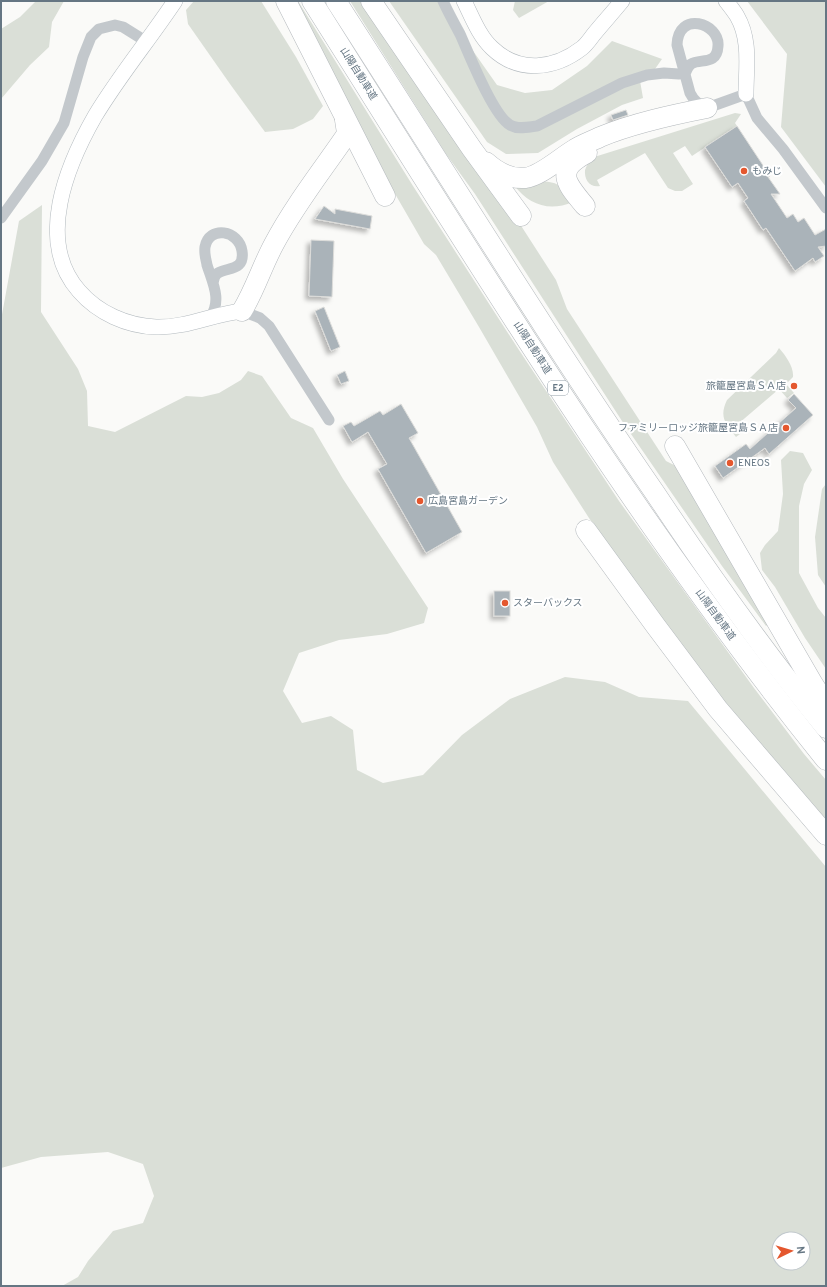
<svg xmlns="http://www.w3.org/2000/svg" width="827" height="1287" viewBox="0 0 827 1287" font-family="Overpass,'Noto Sans JP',sans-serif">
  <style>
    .green { fill: #dadfd7; fill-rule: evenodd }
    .building { fill: #aab3b9; stroke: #dcdcda; filter: url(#shadow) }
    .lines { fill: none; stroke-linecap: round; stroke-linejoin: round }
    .secondary-casing { stroke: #b3babf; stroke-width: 16 }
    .highway-casing { stroke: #b4b9bd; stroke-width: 21 }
    .street { stroke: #c3c8cc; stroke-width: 11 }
    .secondary { stroke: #fff; stroke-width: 15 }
    .highway { stroke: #fff; stroke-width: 20 }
    .poi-dot { fill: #e4572e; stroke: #fff; stroke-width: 1.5 }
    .labels { text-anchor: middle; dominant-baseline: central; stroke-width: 4; stroke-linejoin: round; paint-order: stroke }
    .shield { fill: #fff; stroke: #939fa8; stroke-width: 1 }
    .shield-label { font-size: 9px; font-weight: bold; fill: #657683 }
    .street-label { font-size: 10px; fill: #657683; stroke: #fff }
    .poi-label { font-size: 10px; fill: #657683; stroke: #fff; text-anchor: start }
  </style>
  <defs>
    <filter id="shadow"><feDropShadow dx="-3.5" dy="3.5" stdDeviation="2" flood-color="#0004"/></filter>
  </defs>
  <rect width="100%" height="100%" fill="#fafaf8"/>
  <g class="green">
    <polygon points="36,1 64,1 52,22 49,47 30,65 1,99 1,29 20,17"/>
    <polygon points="194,1 261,1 296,57 323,106 313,119 293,129 265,132 230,84 188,24 186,10"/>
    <polygon points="287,1 298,1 413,186 517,347 619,501 754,688 804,754 826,780 826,826 691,663 589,518 553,462 537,427 479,327 436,255 424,244 398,199"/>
    <polygon points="350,1 365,1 518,221 556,280 567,309 666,461 678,467 770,623 766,626 722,566 622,421 475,194 446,154"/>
    <polygon points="389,1 438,1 497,85 525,93 552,90 587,66 612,41 662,59 655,69 639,75 643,98 622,105 577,129 538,153 506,154 487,142"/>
    <polygon points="515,1 549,1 519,18 513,10"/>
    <polygon points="747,1 826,1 826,187 781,127 787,54"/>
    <path d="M 735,113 L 741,114 L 735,123 L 737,126 L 692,156 L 685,146 L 673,153 L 693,184 L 682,191 L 675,191 L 668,188 L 645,153 L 597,180 L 600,186 C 590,188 584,180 585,170 C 586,166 590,162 591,158 Z"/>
    <path d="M 537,181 C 560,182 559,184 573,202 C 549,212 529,205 514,185 Z"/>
    <path d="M 42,205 L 41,312 L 78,369 L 87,391 L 88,426 L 115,432 L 186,396 L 202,397 L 219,393 L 241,380 L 248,371 L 262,376 L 291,418 L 313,428 L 343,479 L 428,608 L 424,623 L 387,634 L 339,640 L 299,653 L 283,691 L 302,723 L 331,716 L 353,730 L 357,770 L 383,783 L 423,775 L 462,735 L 510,699 L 565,677 L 605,682 L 639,697 L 688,701 L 826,867 L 826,1286 L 62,1286 L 78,1277 L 88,1261 L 113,1231 L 143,1223 L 154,1196 L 143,1164 L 108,1152 L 41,1157 L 1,1168 L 1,320 L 19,221 ZM 779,1239 L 803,1239 L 803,1263 L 779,1263 Z"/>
    <path d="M 779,348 C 786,356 794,367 793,377 L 786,384 L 794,393 L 787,398 L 779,389 L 738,424 L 744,431 L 736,437 C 725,423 719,417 727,400 L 776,353 Z"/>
    <polygon points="790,451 803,453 812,470 804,484 799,506 799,573 818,608 826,618 826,669 805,638 775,587 762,570 760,553 765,545 778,531 783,494 781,460"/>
    <polygon points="826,484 826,587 818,575 815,537 822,489"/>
  </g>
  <g class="building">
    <polygon points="626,110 628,115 613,120 611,115"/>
    <polygon points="737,126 770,176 768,177 780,194 771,194 787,218 793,214 798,222 804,218 815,235 826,229 826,246 818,247 824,256 815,262 813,258 795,271 766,228 763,230 744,201 748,198 738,183 732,187 705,147"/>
    <polygon points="324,206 335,214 335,209 372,216 370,229 315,219"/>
    <polygon points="311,240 334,241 332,297 309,296"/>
    <polygon points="324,307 340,347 331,351 315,311"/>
    <polygon points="345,371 349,381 341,384 337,375"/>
    <polygon points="794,394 813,415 769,454 765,448 723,478 715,466 746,444 750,449 796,408 788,400"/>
    <polygon points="401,404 418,433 409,438 462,532 426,553 378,469 387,464 368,432 352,442 343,426 351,422 354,426 380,411 383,415"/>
    <rect x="494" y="591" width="16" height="25"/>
  </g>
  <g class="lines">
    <g class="secondary-casing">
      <g id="secondary">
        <path d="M 175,1 C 149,40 119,76 95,116 C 67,165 35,241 79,291 C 98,313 127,326 156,327 C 186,328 213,314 242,311"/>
        <path d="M 464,1 C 472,17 479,36 492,48 C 519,74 555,69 582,48 C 587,44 590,39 594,34 C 603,23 613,12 622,1"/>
        <path d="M 726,1 C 730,6 734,11 737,16 C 751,40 746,68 746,94"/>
      </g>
    </g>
    <g class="highway-casing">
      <g id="highway">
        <polyline points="286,1 385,196"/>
        <path d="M 312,1 C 475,259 634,522 826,760"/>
        <path d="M 336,1 C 442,165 544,332 655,493 C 709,574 765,653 826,728"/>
        <polyline points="371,1 472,149 521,216"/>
        <path d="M 486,162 C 497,172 510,179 525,178 C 541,176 561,157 575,149 C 583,144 592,141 600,137 C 634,123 671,115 707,108"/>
        <path d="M 585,206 C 567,184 553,171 587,153"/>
        <path d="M 242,311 C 255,290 262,266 274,244 C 294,206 321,172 345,137 L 347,133 L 345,120"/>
        <polyline points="675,446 813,684 826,704"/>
        <polyline points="586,530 655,625 718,709 826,835"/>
      </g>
    </g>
    <g class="street">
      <path d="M 443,1 C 448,12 454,23 460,34 C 469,54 493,115 510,125 C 518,130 528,127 537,126 L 622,83 L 647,75 L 664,73 L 679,74"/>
      <path d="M 685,75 C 686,71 687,67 691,64 C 700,58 717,66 718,46 C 720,23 678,10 677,45 L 690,93 C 694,101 698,104 707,108 L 746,94 L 757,118 L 783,149 L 826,208"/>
      <polyline points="1,218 42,161 64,123 83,57 91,37 99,29 115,25 123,27 147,42"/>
      <polyline points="242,311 260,318 269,326 329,420"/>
      <path d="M 210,318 C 222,300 213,284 207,265 C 206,259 204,254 205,247 C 209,225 239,230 242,251 C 245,271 228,267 218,273 C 214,275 214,279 213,283"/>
    </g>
    <use href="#secondary" class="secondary"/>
    <use href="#highway" class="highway"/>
  </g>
  <g class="poi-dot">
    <circle cx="744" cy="171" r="4"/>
    <circle cx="794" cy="386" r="4"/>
    <circle cx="786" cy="428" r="4"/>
    <circle cx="730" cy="463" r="4"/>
    <circle cx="420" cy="501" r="4"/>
    <circle cx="505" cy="603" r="4"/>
  </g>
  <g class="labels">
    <rect class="shield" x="548" y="381" width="20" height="14" rx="3"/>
    <g class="shield-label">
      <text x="558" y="388">E2</text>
    </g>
    <g class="street-label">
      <text transform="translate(358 74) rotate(58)">山陽自動車道</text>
      <text transform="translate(532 348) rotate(57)">山陽自動車道</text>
      <text transform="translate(715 615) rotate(54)">山陽自動車道</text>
    </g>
    <g class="poi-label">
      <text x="752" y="171">もみじ</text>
      <text x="786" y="386" text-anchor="end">旅籠屋宮島ＳＡ店</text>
      <text x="778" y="428" text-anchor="end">ファミリーロッジ旅籠屋宮島ＳＡ店</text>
      <text x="738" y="463">ENEOS</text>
      <text x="428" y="501">広島宮島ガーデン</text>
      <text x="513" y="603">スターバックス</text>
    </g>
  </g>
  <rect width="827" height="1287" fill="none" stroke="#657683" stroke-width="4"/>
  <g transform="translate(791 1251) rotate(85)"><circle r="19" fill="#ffffff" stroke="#c1c8cd"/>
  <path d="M0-3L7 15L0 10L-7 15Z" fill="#e4572e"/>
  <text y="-6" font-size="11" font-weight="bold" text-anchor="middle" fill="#657683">N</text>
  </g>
</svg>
